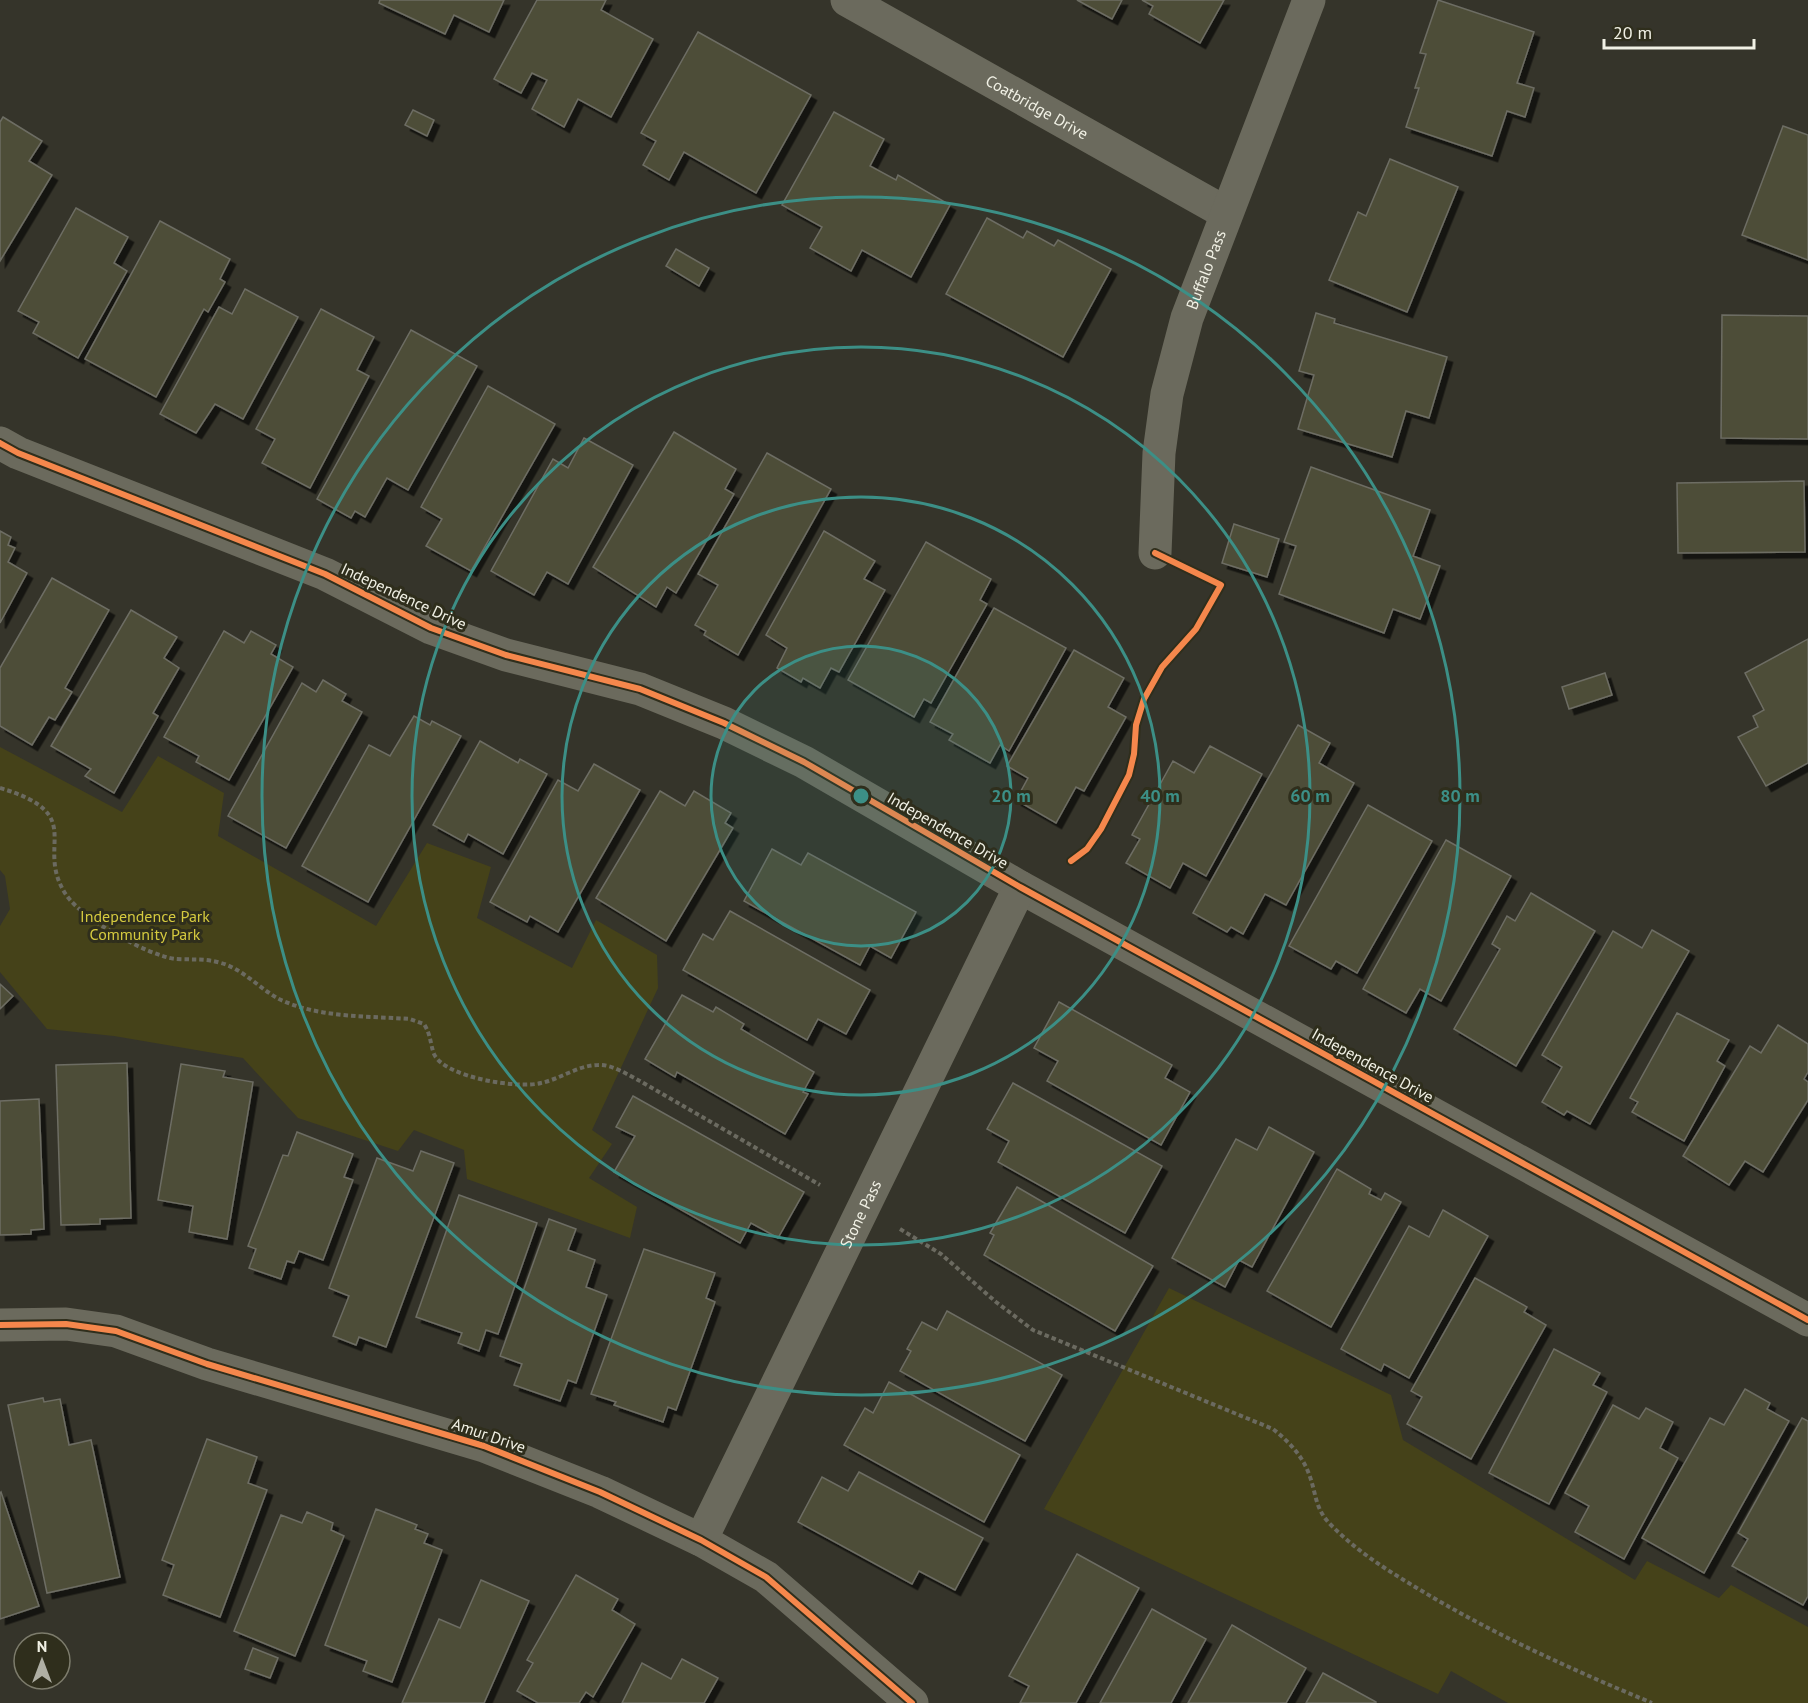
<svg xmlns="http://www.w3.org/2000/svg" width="1808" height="1703" viewBox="0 0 1808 1703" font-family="'PT Sans',sans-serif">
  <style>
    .green { fill: #454219 }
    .building { fill: #4e4d37; stroke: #6d6d64; stroke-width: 1.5; filter: url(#shadow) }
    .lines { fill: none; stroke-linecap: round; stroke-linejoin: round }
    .path { stroke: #6b6a60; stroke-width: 4; stroke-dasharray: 4.5 3; stroke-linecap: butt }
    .minor { stroke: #6b6a5d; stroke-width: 33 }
    .cycleway-casing { stroke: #2f2e1c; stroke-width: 10 }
    .cycleway { stroke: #f5874c; stroke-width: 6 }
    .ring { fill: none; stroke: #3c8f86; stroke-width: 3 }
    .labels { text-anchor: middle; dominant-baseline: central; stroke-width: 6; stroke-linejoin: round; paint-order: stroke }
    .street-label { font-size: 16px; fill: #f1f1e5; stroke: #2f2e1c }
    .park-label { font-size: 16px; fill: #d5ca3f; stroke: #2f2e1c }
    .centre { fill: #3c8f86; stroke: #2f2e1c; stroke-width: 3 }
    .ring-label { font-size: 18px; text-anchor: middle; font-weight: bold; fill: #3c8f86; stroke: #2f2e1c; stroke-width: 6; stroke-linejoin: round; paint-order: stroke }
  </style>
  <defs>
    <filter id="shadow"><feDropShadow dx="5.5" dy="5.5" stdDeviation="0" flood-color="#0009"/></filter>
  </defs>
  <rect width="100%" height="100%" fill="#35342a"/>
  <g class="green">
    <polygon points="0,747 122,812 158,756 224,793 218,836 376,926 427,843 491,867 477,918 572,968 596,920 657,955 658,988 592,1130 612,1144 589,1178 637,1207 630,1238 467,1179 464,1150 414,1130 398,1151 298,1118 243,1058 114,1036 47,1029 0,972 0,926 10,909 5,876 0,870"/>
    <polygon points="1169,1288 1391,1395 1403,1440 1635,1580 1647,1561 1719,1598 1731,1585 1808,1627 1808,1703 1508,1703 1451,1671 1438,1694 1044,1509"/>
  </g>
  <g class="building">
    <polygon points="380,0 504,0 489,32 454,15 445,34 379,3"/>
    <polygon points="537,0 606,0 601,10 653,39 611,117 578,99 564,127 532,109 547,80 532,73 521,93 494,79"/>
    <polygon points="1077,0 1122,0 1112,19"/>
    <polygon points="1142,0 1224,0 1200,43 1149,14 1153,6"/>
    <polygon points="1438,0 1534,32 1517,83 1534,88 1525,117 1507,111 1492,156 1406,127 1419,88 1415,88 1426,54 1420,53"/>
    <polygon points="698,32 811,95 756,193 684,152 669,180 643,165 656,141 641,133"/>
    <polygon points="413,110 434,120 427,136 405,125"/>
    <polygon points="834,112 884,139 870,166 896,180 898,175 950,205 911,277 862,250 851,271 810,248 822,227 782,205"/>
    <polygon points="3,117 42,141 29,161 52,175 0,261 0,122"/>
    <polygon points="1783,126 1808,135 1808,260 1742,235"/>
    <polygon points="1390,159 1458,187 1407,312 1329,280 1358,212 1366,216"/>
    <polygon points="76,208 128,237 114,263 127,271 78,358 33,333 39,322 18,311"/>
    <polygon points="987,218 1023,238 1027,231 1054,246 1058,240 1111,269 1063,357 946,294"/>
    <polygon points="160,221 230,259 220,279 225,282 208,312 204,309 156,397 85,359"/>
    <polygon points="676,249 709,268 699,286 666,266"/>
    <polygon points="245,289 298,317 243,419 215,404 196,433 160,414 219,307 232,314"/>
    <polygon points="321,309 374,337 357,370 369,376 310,488 262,463 275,439 256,429"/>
    <polygon points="1316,313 1335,319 1334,323 1447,357 1429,418 1406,411 1392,457 1298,429 1314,375 1299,371"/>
    <polygon points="1722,315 1808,316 1808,439 1721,438"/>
    <polygon points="411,330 477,366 408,490 387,478 365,517 355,511 351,518 317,499"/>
    <polygon points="488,386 555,424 471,571 426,546 442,519 421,507"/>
    <polygon points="674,432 736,469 725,489 734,494 676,593 667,587 656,607 593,567"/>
    <polygon points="584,438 633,465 568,584 547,572 534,595 491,571 553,459 568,468"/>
    <polygon points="767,453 831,489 738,655 704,635 706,631 695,625 718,585 698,574"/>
    <polygon points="1311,467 1430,510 1413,556 1440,566 1420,619 1393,609 1384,633 1279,594 1296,546 1284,542"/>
    <polygon points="1804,481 1805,552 1678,553 1677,483"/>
    <polygon points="1234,524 1279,539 1267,577 1222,563"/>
    <polygon points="0,531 11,537 8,545 15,548 8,562 27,573 0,623"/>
    <polygon points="824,531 875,561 864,579 885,590 839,672 831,668 820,688 803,678 801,682 777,668 787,648 766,635"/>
    <polygon points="926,542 991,579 980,600 987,604 931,703 924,699 914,717 848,680"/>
    <polygon points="52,578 109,610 65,688 72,692 55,720 49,717 32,745 0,726 0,668"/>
    <polygon points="994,608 1066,648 1009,751 1000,745 990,763 949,740 953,734 930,722"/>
    <polygon points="131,610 177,637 164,658 179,668 153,713 158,716 114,793 85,776 91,769 51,746"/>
    <polygon points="224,631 244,643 251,631 276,645 271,654 293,667 229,780 196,762 199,756 164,737"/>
    <polygon points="1808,639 1808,763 1766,786 1738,737 1758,727 1753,716 1764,710 1745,673"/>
    <polygon points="1074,650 1124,678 1108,707 1126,717 1084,791 1076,787 1056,823 1016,800 1028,778 1007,766"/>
    <polygon points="1605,673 1612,695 1569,709 1562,687"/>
    <polygon points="323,680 346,694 342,701 362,712 286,848 228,816 302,683 316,692"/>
    <polygon points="414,716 430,725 432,721 461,736 368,902 302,866 369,745 390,756"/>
    <polygon points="1298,725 1330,743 1319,763 1354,783 1286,905 1265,894 1243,934 1231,927 1227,932 1193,913"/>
    <polygon points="480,741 518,763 520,759 547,774 503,854 468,834 464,842 433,825"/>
    <polygon points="1210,746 1262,774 1206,876 1183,863 1170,888 1126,863 1140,839 1132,835 1173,761 1194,773"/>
    <polygon points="594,764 640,790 558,932 530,916 527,922 490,902 558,780 578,791"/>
    <polygon points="660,791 685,806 694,791 731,813 725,823 733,828 666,941 596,898"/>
    <polygon points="1368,805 1432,841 1357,973 1336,961 1331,969 1289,946"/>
    <polygon points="1446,840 1511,876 1441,1001 1420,989 1406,1013 1363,989"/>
    <polygon points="772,849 801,865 808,853 916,912 891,958 870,946 860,965 744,901"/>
    <polygon points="1531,893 1595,931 1516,1066 1454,1029 1500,949 1492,944 1507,916 1515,921"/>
    <polygon points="730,911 870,990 846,1034 818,1019 807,1040 683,970 703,934 713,940"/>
    <polygon points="1652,930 1689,951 1590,1124 1567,1111 1564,1115 1542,1102 1562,1067 1542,1055 1613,931 1642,948"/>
    <polygon points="0,984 13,996 0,1009"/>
    <polygon points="682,995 713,1012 716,1007 744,1024 741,1029 814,1072 803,1092 808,1094 785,1134 677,1072 675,1077 645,1059"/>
    <polygon points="1059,1002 1172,1065 1165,1078 1190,1092 1161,1145 1047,1081 1058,1061 1034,1048"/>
    <polygon points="1677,1013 1729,1040 1717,1061 1725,1066 1684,1141 1632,1112 1638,1102 1630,1098"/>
    <polygon points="1778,1025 1808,1044 1808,1072 1804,1079 1808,1082 1808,1100 1763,1172 1745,1161 1729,1185 1683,1156 1750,1046 1761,1053"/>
    <polygon points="127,1063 131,1218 100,1219 100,1224 61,1225 56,1065"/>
    <polygon points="181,1064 225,1071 223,1077 253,1082 227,1239 189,1232 193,1206 158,1200"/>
    <polygon points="1013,1083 1162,1166 1125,1233 998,1162 1009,1141 987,1129"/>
    <polygon points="633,1096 804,1192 778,1238 751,1223 740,1243 614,1172 635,1136 616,1127"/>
    <polygon points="39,1099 44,1229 31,1230 31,1234 0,1235 0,1101"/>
    <polygon points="1269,1127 1314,1152 1252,1267 1239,1260 1225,1287 1172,1258 1236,1139 1257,1150"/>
    <polygon points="297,1132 353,1154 344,1177 353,1180 323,1260 299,1251 294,1263 287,1261 281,1279 249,1268 256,1249 248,1246 283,1155 288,1156"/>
    <polygon points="421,1151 454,1163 386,1347 359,1337 356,1345 333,1336 349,1296 329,1288 377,1158 413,1171"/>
    <polygon points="1337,1169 1371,1189 1369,1194 1381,1200 1385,1193 1401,1202 1331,1327 1267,1291"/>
    <polygon points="1017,1187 1153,1266 1115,1331 984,1255 994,1235 990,1233"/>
    <polygon points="459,1195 537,1223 498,1334 486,1330 479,1351 458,1343 462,1333 416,1317"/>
    <polygon points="1443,1210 1488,1236 1409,1378 1384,1364 1381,1371 1341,1349 1409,1226 1429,1237"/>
    <polygon points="549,1219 576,1229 568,1250 595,1260 586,1287 607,1295 576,1383 568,1380 560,1401 514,1385 522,1364 500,1356"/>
    <polygon points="644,1249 715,1273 706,1298 715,1302 676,1410 668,1407 663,1422 614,1405 616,1402 591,1394"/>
    <polygon points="1475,1278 1527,1307 1524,1312 1546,1325 1471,1459 1407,1424 1422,1397 1411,1391"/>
    <polygon points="947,1311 1062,1375 1025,1441 900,1371 911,1351 907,1349 922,1322 937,1330"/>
    <polygon points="1554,1349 1600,1373 1593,1385 1607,1392 1549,1504 1489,1473"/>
    <polygon points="889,1382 1020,1455 984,1522 844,1445 865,1408 873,1413"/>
    <polygon points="1745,1389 1770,1403 1767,1409 1789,1421 1704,1573 1642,1538 1710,1418 1724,1425"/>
    <polygon points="43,1398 44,1402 60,1399 69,1445 91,1440 120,1577 47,1593 8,1405"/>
    <polygon points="1613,1405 1639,1419 1646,1408 1673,1422 1660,1448 1678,1458 1624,1559 1575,1532 1589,1506 1565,1493"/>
    <polygon points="1802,1418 1808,1421 1808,1596 1803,1605 1732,1566 1748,1539 1738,1533"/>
    <polygon points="207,1439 257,1457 248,1483 267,1490 220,1617 163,1595 174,1565 162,1560"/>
    <polygon points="859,1472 983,1538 955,1590 919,1571 912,1584 798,1522 822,1477 848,1491"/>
    <polygon points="1,1492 39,1606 0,1619 0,1493"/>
    <polygon points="376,1509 417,1525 415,1529 428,1534 424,1543 442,1550 392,1682 363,1671 367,1661 325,1645"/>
    <polygon points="307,1512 333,1523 331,1530 344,1536 295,1656 234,1631 281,1515 302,1523"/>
    <polygon points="1077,1554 1139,1588 1076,1703 1020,1703 1029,1686 1009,1676"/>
    <polygon points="576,1575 618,1599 612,1610 635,1624 593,1697 586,1692 579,1703 538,1703 517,1691 533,1663 527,1660"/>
    <polygon points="481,1580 529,1601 484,1703 402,1703 439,1619 460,1628"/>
    <polygon points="1152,1609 1206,1639 1171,1703 1100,1703"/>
    <polygon points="1232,1625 1306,1668 1286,1703 1188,1703"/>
    <polygon points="253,1648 278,1658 270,1678 245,1669"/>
    <polygon points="682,1659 718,1678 704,1703 622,1703 642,1663 671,1679"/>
    <polygon points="1323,1673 1376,1702 1376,1703 1306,1703"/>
  </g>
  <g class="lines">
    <g class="path">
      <path d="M 0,788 C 91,815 32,846 67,896 C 83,919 148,956 176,959 C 192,960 205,958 221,963 C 243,969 260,989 279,999 C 318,1018 368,1016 410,1019 L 424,1024 C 431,1035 430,1043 434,1054 C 445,1078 519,1089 541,1083 C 560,1079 579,1065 598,1065 C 612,1064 628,1075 640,1081 L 820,1185"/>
      <path d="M 900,1229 L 941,1254 L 996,1302 L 1033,1330 L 1273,1429 C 1288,1441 1302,1455 1309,1474 C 1317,1495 1314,1509 1333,1527 C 1359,1553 1390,1572 1422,1591 C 1495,1635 1573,1670 1652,1703"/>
    </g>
    <g class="minor">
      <path id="s1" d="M 847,0 L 1226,213"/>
      <polyline points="0,443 18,453 325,574 431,628 506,655 640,689 724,723 804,762 1020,887 1808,1320"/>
      <path id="s2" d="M 1155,553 L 1159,453 L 1167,394 L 1187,318 L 1309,0"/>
      <polyline points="0,1325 66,1324 116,1331 207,1364 484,1446 600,1492 701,1540 766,1577 912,1703"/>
      <path id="s3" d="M 701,1540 L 1020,887"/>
    </g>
    <g class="cycleway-casing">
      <g id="cycleway">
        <polyline points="0,443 18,453 325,574 431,628 506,655 640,689 724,723 804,762 1020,887 1808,1320"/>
        <polyline points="1071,861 1087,849 1101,829 1129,775 1134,754 1136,725 1144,699 1162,667 1196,629 1221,585 1155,553"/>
        <polyline points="0,1325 66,1324 116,1331 207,1364 484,1446 600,1492 701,1540 766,1577 912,1703"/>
      </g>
    </g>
    <use href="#cycleway" class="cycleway"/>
  </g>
  <circle cx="861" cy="796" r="150" fill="#3c8f86" fill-opacity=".12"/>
  <g class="ring">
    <circle cx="861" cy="796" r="150"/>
    <circle cx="861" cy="796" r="299"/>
    <circle cx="861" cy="796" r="449"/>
    <circle cx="861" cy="796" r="599"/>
  </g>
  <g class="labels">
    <g class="street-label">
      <text stroke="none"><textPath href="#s1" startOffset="218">Coatbridge Drive</textPath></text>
      <text stroke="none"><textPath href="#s2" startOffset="290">Buffalo Pass</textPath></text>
      <text transform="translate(404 596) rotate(25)">Independence Drive</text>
      <text transform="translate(948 830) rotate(30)">Independence Drive</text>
      <text transform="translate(1373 1065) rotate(29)">Independence Drive</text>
      <text stroke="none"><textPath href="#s3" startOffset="363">Stone Pass</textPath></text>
      <text transform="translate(489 1435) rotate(19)">Amur Drive</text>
    </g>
    <g class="park-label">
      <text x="145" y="916">Independence Park<tspan x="145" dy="18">Community Park</tspan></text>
    </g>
  </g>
  <circle cx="861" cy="796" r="9" class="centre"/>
  <g class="ring-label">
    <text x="1011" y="802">20 m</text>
    <text x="1160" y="802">40 m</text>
    <text x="1310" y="802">60 m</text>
    <text x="1460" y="802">80 m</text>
  </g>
  <g transform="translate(42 1661)"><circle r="28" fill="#2f2e1c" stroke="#7d7c6c" stroke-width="1.5"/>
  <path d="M0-4.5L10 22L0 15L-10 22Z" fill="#afafa4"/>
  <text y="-9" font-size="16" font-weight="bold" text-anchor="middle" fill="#f1f1e5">N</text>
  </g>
  <path d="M1604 39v9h150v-9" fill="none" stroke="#f1f1e5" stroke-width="3"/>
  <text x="1613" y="39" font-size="18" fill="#f1f1e5" stroke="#2f2e1c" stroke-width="4.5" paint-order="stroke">20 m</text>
</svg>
